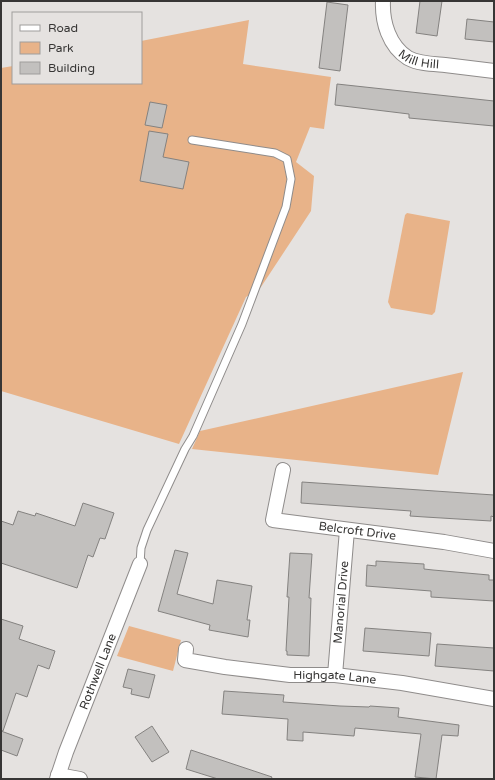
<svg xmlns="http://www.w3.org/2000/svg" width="495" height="780" viewBox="0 0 495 780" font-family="'Varela Round',sans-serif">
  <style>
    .green { fill: #e8b389 }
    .building { fill: #c2c0be; stroke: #848280 }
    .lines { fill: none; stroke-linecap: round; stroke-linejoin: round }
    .lane-casing { stroke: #8f8c8b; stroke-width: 9 }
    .street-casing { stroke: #8f8c8b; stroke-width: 16 }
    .lane { stroke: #fff; stroke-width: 7 }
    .street { stroke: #fff; stroke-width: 14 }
    .labels { text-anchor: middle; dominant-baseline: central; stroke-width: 3; stroke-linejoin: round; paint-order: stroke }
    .street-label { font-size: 12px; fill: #373635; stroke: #e5e2e0 }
  </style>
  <rect width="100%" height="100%" fill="#e5e2e0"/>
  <g class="green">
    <polygon points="249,20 243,64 331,77 324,129 310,127 296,162 314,176 311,211 261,287 246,297 179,444 1,391 1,68 13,66 13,83 141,83 141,41"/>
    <polygon points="407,213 450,221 435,312 432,315 391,308 388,302 405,215"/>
    <polygon points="463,372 438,475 192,449 200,431"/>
    <polygon points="129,626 181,640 173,671 117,656"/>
  </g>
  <g class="building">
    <polygon points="420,1 442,1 437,36 416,33"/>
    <polygon points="327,2 348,5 340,71 319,68"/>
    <polygon points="467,19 494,22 494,42 465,39"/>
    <polygon points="337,84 494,101 494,126 409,118 409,114 335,105"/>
    <polygon points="150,102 167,105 162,128 145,125"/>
    <polygon points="149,131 168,134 163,157 189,162 183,189 140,181"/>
    <polygon points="302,482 494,495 494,517 491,516 491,521 425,517 410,516 411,511 301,503"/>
    <polygon points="83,503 114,513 105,539 100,538 93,557 88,555 77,588 1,563 1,521 13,525 18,511 35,516 36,513 75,526"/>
    <polygon points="175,550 188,553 177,594 213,604 217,580 252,586 247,620 250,620 248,637 209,630 210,625 158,611"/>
    <polygon points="290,553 312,554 309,598 311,598 309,656 287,655 287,651 286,651 289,597 287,597"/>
    <polygon points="376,561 424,564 424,569 433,570 489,575 489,580 494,580 494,601 431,597 431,591 366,586 367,565 376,566"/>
    <polygon points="1,619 23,626 19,639 55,651 49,669 38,665 27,697 16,693 3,731 1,730"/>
    <polygon points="365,628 431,633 429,656 363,651"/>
    <polygon points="437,644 494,648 494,671 435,666"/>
    <polygon points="128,669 155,675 149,698 131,694 132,689 123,687"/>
    <polygon points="224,691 284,695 283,702 340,706 369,707 370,706 399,708 398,717 459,725 458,736 442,735 436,779 415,777 421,734 355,728 354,736 303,732 303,741 287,740 288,719 222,714"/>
    <polygon points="152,726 169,752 152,762 135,737"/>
    <polygon points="1,731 23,739 17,756 1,750"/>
    <polygon points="191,750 272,777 271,779 218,779 186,769"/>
  </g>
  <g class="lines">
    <g class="lane-casing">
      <polyline id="lane" points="140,564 141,548 147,530 185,449 193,436 242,324 286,207 291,179 287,159 275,153 192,140"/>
    </g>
    <g class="street-casing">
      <g id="street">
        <path id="s1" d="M 383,1 C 382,22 389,46 408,58 C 419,64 433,64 445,65 C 461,67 478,69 494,71"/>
        <path id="s2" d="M 283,470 L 273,520 L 444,542 L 494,551"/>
        <path id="s3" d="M 186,649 L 185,660 L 225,667 L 290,675 L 335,675 L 402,683 L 494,699"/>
        <path id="s4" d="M 335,675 L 347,530"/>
        <polyline points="58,775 80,779"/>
        <path id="s5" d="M 57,779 L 66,752 L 140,564"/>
      </g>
    </g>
    <use href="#lane" class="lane"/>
    <use href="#street" class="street"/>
  </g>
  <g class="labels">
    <g class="street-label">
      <text stroke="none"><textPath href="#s1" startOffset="76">Mill Hill</textPath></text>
      <text stroke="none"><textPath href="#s2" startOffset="136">Belcroft Drive</textPath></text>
      <text stroke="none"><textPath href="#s4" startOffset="73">Manorial Drive</textPath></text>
      <text stroke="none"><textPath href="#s5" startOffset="115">Rothwell Lane</textPath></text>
      <text stroke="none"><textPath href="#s3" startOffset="162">Highgate Lane</textPath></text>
    </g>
  </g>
  <rect width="495" height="780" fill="none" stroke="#373635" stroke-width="4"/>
  <rect x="12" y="12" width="130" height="72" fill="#e5e2e0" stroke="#9f9d9c"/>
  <rect x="20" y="25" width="20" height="6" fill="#ffffff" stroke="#9f9d9c"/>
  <text x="48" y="32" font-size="12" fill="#373635">Road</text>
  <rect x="20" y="42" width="20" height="12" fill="#e8b389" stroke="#9f9d9c"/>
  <text x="48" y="52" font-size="12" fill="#373635">Park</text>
  <rect x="20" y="62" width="20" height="12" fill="#c2c0be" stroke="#9f9d9c"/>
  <text x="48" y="72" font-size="12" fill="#373635">Building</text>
</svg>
